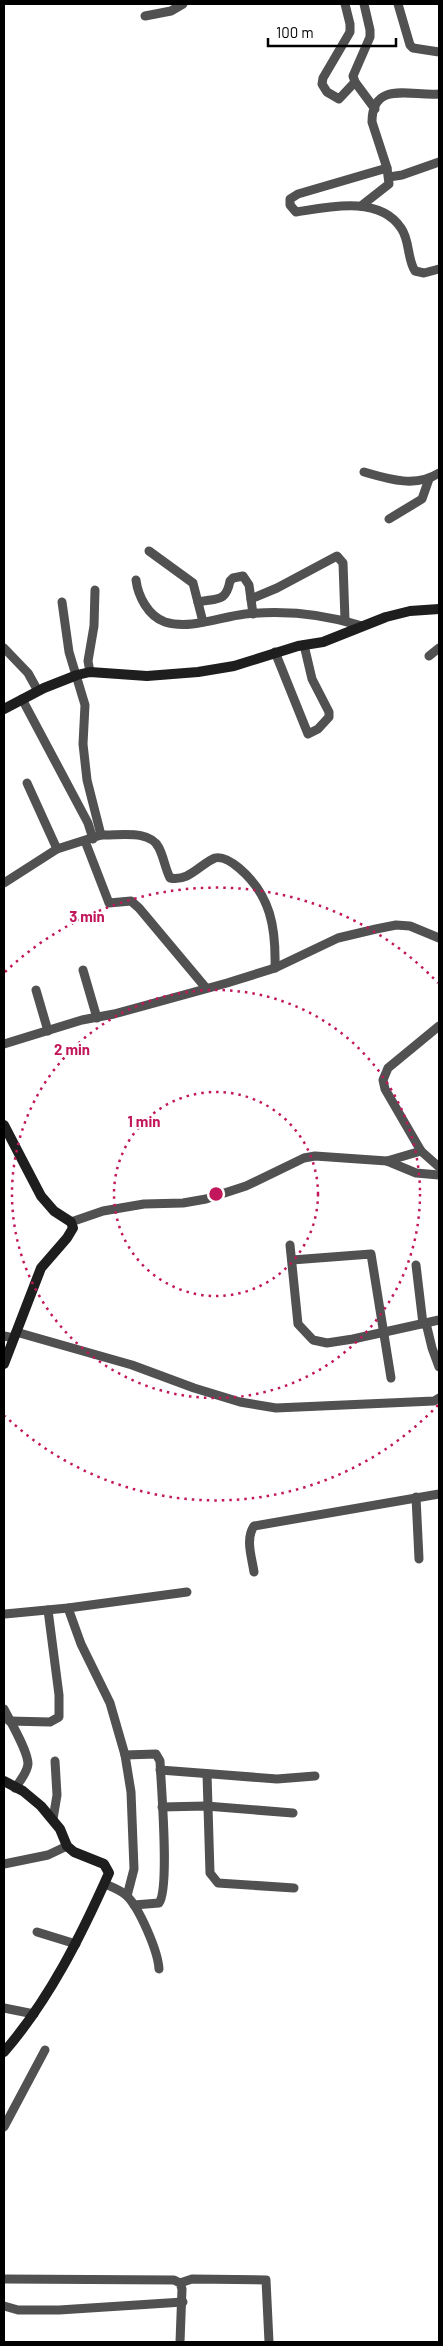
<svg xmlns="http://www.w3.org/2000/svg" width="443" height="2346" viewBox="0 0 443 2346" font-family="Barlow,sans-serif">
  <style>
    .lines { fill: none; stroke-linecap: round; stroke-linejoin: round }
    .street { stroke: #515151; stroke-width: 9 }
    .secondary { stroke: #1e1e1e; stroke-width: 10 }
    .ring { fill: none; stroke: #c2185b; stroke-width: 2.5; stroke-dasharray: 2.5 5 }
    .centre { fill: #c2185b; stroke: #fff; stroke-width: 2.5 }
    .ring-label { font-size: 15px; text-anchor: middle; font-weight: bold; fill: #c2185b; stroke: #fff; stroke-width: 4; stroke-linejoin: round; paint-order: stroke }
  </style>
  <rect width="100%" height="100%" fill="#fff"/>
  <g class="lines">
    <g class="street">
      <polyline points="345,4 350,24 350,32 323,78 322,84 327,92 339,99 355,82"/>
      <polyline points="364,4 370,30 370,37 353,76 355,82 375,109"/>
      <polyline points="398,4 410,45 413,48 439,52"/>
      <polyline points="145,16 171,11 183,4"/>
      <path d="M 387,168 L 298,194 L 290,199 L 290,205 L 296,212 C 328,207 379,195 401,228 C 410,240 407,259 415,271 L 424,273 L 439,269"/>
      <polyline points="389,177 402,175 439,162"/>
      <path d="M 361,206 L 389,184 L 387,168 L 372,122 C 372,79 414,97 439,94"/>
      <path d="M 364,472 C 388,479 416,488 439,473"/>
      <polyline points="389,519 422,499 429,479"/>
      <polyline points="149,551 193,583 203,622"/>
      <path d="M 136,580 C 138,596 148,616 165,622 C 190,630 220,617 245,614 C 285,610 324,614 362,626"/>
      <polyline points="251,599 277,588 337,556 343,563 345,620"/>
      <path d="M 198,602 C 218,598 226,602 230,581 L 233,578 L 243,576 L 249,585 L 253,614"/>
      <polyline points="4,648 28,673 38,691"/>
      <polyline points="275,652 308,734 318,729 329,717 329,712 312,679 304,645"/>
      <polyline points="429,656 439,648"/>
      <polyline points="90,672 88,661 94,626 95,590"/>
      <polyline points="22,699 88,823 93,839"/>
      <polyline points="27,783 57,849"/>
      <path d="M 101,835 C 119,836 150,829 159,848 C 164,858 165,868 170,878 C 189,882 200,864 215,858 C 223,856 233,863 239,868 C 271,895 276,928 275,968"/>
      <polyline points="85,841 109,903 131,901 139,908 206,988"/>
      <polyline points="4,883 57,849 101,835 87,780 83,744 85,705 69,652 62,602"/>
      <polyline points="83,970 97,1018"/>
      <polyline points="36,990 48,1031"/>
      <polyline points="439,1026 388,1068 383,1080 385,1089 421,1151 439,1167"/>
      <polyline points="4,1044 82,1020 114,1014 227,983 275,968 338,938 376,929 396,925 410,926 439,938"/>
      <polyline points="387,1161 416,1173 439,1175"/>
      <polyline points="71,1222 103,1211 144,1204 183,1203 206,1199 246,1186 304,1158 315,1156 387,1161 421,1151"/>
      <polyline points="290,1245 298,1324 313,1340 327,1343 353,1339 439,1320"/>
      <polyline points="292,1260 371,1254 391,1378"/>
      <polyline points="416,1265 423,1324"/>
      <polyline points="426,1323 432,1348 439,1367"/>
      <polyline points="16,1332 132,1365 194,1388 240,1402 276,1408 434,1401 439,1398"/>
      <polyline points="4,1336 14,1338"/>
      <polyline points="416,1497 419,1559"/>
      <path d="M 254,1572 C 252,1558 245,1539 254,1526 L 439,1494"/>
      <polyline points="68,1608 81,1644 110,1703 125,1755 131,1792 134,1869 127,1896"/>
      <polyline points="5,1614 68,1608 187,1592"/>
      <path d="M 4,1709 C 10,1721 28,1751 28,1764 C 27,1773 20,1781 15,1788"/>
      <polyline points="9,1721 50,1722 59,1717 59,1695 48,1610"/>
      <path d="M 125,1755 L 156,1754 L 160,1761 C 161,1785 170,1889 159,1903 L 134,1905"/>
      <polyline points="160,1770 277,1779 315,1776"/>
      <polyline points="207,1774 210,1873 218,1883 294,1888"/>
      <polyline points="162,1807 206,1806 293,1813"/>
      <polyline points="53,1819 57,1795 55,1761"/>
      <polyline points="4,1864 48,1855 67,1846"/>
      <path d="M 105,1884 C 112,1887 120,1890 126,1895 C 139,1907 158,1951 159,1969"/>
      <polyline points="37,1932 76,1944"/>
      <polyline points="4,2008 34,2014"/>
      <polyline points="4,2127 45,2050"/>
      <polyline points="4,2279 174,2280 180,2283 182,2289 180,2342"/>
      <polyline points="180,2283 192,2279 266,2280 269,2342"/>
      <polyline points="4,2306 18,2310 59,2310 183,2302"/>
    </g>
    <g class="secondary">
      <polyline points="4,709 44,688 77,675 90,672 147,676 198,672 234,666 298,646 323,642 386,617 410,611 439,609"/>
      <polyline points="4,1125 41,1196 54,1211 71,1222 73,1228 67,1238 41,1268 4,1364"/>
      <path d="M 4,1781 L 23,1791 L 41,1806 L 60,1829 L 67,1846 L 74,1852 L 104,1864 L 109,1873 C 81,1936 49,2000 4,2052"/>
    </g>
  </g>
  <g class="ring">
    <circle cx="216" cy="1194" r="102"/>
    <circle cx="216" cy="1194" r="204"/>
    <path d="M438 1405A306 306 0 0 1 5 1416M5 972A306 306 0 0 1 438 983"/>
  </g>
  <circle cx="216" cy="1194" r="8" class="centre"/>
  <g class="ring-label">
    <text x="87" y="922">3 min</text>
    <text x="72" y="1055">2 min</text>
    <text x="144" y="1127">1 min</text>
  </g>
  <rect width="443" height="2346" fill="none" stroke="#000000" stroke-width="10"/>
  <path d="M268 38v8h128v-8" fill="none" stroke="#000000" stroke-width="2.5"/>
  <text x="276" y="38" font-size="15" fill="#000000" stroke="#ffffff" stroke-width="4" paint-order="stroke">100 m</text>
</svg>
